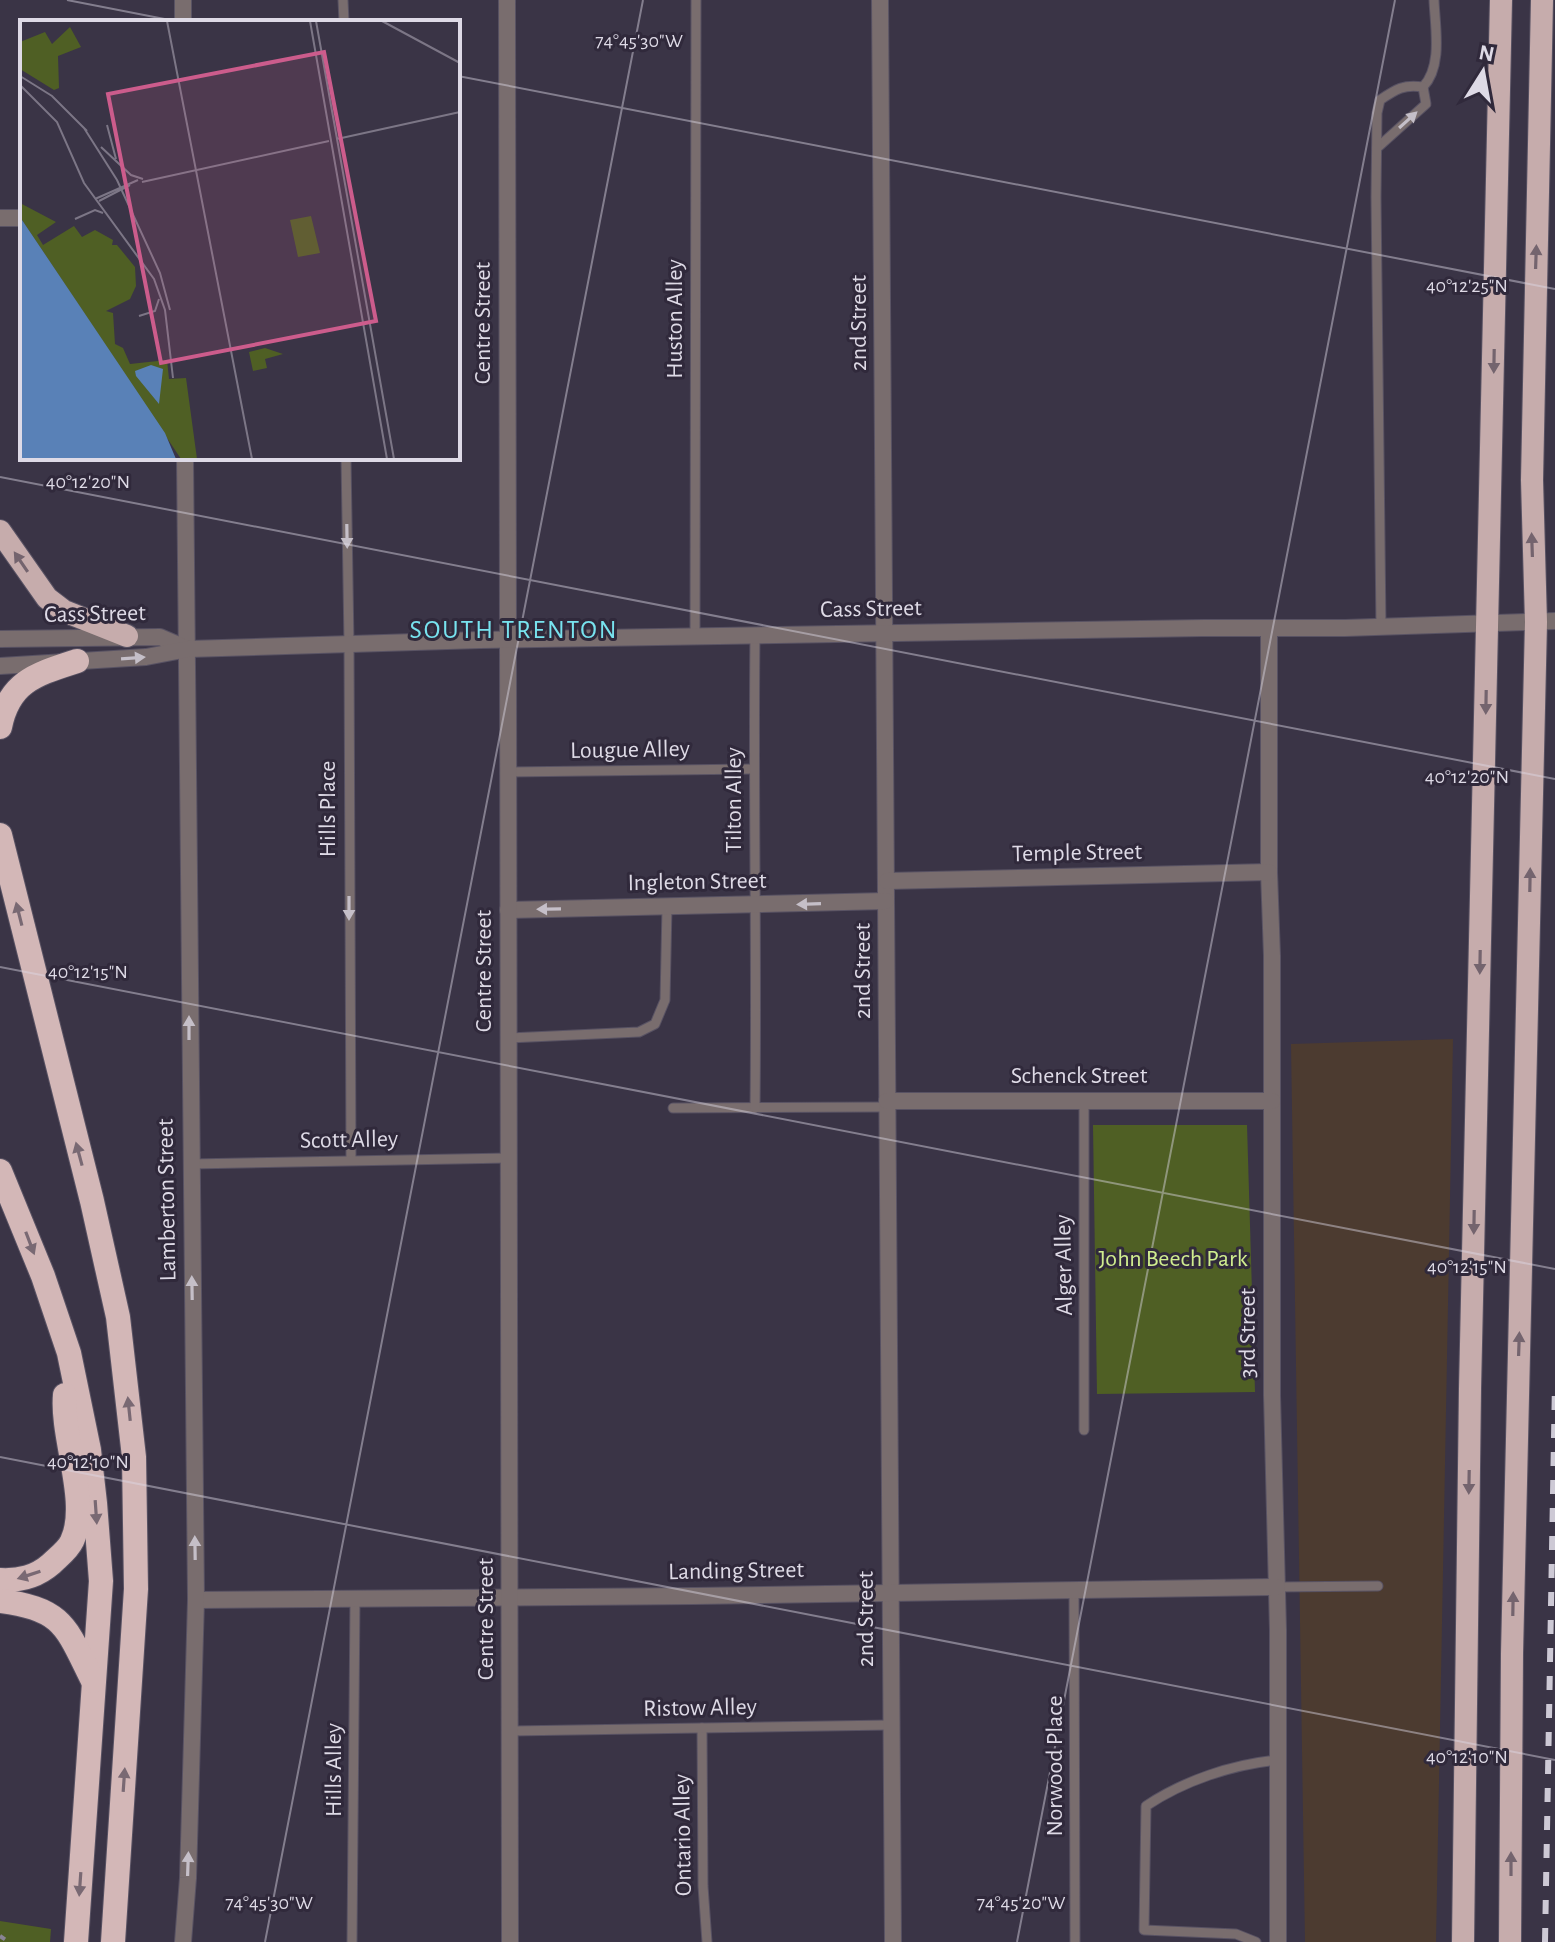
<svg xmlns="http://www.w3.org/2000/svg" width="1555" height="1942" viewBox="0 0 1555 1942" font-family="'Alegreya Sans',sans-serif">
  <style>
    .industrial { fill: #4c3b30 }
    .green { fill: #4f5f24 }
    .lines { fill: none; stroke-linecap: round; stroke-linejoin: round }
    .service-casing { stroke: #585263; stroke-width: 11 }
    .minor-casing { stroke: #585263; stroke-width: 18 }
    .tertiary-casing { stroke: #585263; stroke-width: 18 }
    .trunk-casing { stroke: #585263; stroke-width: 24 }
    .motorway-casing { stroke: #585263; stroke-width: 26 }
    .path { stroke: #898493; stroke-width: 4; stroke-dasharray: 6 6; stroke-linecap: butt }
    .service { stroke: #796d6e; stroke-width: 9 }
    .minor { stroke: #796d6e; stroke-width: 16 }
    .tertiary { stroke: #796d6e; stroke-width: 16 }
    .trunk { stroke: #c6acac; stroke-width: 22 }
    .motorway { stroke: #d3b7b7; stroke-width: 24 }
    .rail { stroke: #cdc9d5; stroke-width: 6; stroke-dasharray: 14 14; stroke-linecap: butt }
    .oneway { fill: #c5bfc8 }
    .oneway2 { fill: #74646e }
    .oneway3 { fill: #796973 }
    .ticks { fill: none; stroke: #dedae6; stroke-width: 2; stroke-opacity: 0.45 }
    .labels { text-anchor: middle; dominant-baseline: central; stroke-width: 6; stroke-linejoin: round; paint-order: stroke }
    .street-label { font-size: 24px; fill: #dedae6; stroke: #30293b }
    .park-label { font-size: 24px; fill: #d0ed8f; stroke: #30293b }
    .neighbourhood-label { font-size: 26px; letter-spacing: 2px; fill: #78e3ef; stroke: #30293b }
    .inset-road { fill: none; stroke: #7c7686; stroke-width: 2 }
    .view { fill: #cc5c8c; fill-opacity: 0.15; stroke: #cc5c8c; stroke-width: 4 }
    .inset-edge { fill: none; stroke: #dedae6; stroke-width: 4 }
    .ticks-label { font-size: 20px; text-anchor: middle; fill: #dedae6; stroke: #30293b; stroke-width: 6; stroke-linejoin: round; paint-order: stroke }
  </style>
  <rect width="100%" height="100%" fill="#3a3446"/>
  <polygon class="industrial" points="1453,1039 1436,1942 1305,1942 1291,1044"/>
  <g class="green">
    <polygon points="1093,1125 1247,1125 1255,1392 1097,1394"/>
    <polygon points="0,1921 51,1929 50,1942 0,1942"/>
  </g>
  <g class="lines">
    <g class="service-casing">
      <g id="service">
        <polyline points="343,0 344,22"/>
        <path d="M 1423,87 C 1443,66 1435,27 1434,0"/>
        <polyline points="1377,148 1426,104 1423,87"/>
        <polyline points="346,458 349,644 351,1159"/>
        <path d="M 1381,627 L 1376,197 L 1377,113 L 1380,100 C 1396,89 1404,84 1423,87"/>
        <polyline points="695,637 696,0"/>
        <polyline points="507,772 753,769"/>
        <polyline points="509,1038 639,1032 655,1024 665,1000 667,907"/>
        <polyline points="1084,1099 1084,1430"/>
        <polyline points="673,1108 887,1107"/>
        <path d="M 755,1108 C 757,950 753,793 755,636"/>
        <polyline points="191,1164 509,1158"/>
        <polyline points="1277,1587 1378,1586"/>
        <polyline points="1074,1591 1075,1942"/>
        <polyline points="702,1728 703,1886 707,1942"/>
        <polyline points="511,1731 890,1725"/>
        <polyline points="352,1942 355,1598"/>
        <path d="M 1256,1942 L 1236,1934 L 1144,1930 L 1146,1806 C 1183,1781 1233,1764 1278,1760"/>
      </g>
    </g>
    <g class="minor-casing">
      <g id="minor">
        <polyline points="183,0 183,22"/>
        <polyline points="880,0 893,1942"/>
        <polyline points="0,218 22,218"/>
        <polyline points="1269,628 1269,872 1272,956 1272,1395 1278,1630 1278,1942"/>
        <polyline points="887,881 1269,872"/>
        <polyline points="508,910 886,901"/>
        <polyline points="887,1101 1272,1101"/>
        <polyline points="196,1600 694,1596 1277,1587"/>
        <polyline points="183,1942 188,1878 196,1600 185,458"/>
      </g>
    </g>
    <g class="tertiary-casing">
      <g id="tertiary">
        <polyline points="507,0 510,1942"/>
        <polyline points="0,639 160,637 188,649"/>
        <polyline points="0,666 146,657 188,649 480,640 1203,628 1345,628 1555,621"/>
      </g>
    </g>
    <g class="trunk-casing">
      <g id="trunk">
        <polyline points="0,531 47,598 64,611 127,636"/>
        <polyline points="1463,1942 1470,1389 1501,0"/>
        <polyline points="1510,1942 1512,1654 1536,622 1532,480 1542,0"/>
      </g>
    </g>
    <g class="motorway-casing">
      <g id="motorway">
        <path d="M 0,727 C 9,681 37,674 77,661"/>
        <polyline points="0,835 92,1201 118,1317 134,1457 136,1589 113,1942"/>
        <polyline points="0,1171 43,1276 69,1353 89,1450 95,1503 101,1581 76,1942"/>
        <path d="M 0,1580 C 20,1581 36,1577 51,1564 C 58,1557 68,1550 72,1541 C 90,1503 61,1437 65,1395"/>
        <path d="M 0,1601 C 64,1609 66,1627 93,1681"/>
      </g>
    </g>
    <polyline class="path" points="0,1936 9,1942"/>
    <use href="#service" class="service"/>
    <use href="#minor" class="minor"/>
    <use href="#tertiary" class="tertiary"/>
    <use href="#trunk" class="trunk"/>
    <use href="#motorway" class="motorway"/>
    <polyline class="rail" points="1545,1942 1555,1382"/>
  </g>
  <defs><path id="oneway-solid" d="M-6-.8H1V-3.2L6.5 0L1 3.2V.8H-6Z" transform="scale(2)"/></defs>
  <g class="oneway">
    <use href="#oneway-solid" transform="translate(1408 120) rotate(-42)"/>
    <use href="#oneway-solid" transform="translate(347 536) rotate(89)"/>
    <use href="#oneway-solid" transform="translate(133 658) rotate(-4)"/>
    <use href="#oneway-solid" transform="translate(809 904) rotate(178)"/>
    <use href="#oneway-solid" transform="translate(349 908) rotate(90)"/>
    <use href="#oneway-solid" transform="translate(549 909) rotate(179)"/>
    <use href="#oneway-solid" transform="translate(189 1028) rotate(-90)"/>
    <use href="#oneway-solid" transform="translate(192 1288) rotate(-91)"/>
    <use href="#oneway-solid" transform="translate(195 1548) rotate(-91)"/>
    <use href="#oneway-solid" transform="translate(188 1864) rotate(-88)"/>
  </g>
  <g class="oneway2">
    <use href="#oneway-solid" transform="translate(1536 257) rotate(-88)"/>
    <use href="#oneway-solid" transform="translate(1494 361) rotate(91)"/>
    <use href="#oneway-solid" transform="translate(1532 545) rotate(-92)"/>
    <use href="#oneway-solid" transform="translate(21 562) rotate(-124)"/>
    <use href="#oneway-solid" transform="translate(1486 702) rotate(91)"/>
    <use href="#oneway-solid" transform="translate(1530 880) rotate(-89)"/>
    <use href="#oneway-solid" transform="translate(1480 962) rotate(91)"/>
    <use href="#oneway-solid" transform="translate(1474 1222) rotate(91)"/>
    <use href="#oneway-solid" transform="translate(1519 1344) rotate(-88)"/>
    <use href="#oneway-solid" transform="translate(1469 1482) rotate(91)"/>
    <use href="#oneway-solid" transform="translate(1513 1604) rotate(-89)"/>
    <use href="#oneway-solid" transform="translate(1511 1864) rotate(-90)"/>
  </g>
  <g class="oneway3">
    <use href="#oneway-solid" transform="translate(19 914) rotate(-104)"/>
    <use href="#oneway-solid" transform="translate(79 1154) rotate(-105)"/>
    <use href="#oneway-solid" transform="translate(30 1243) rotate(69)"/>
    <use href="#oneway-solid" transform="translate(129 1409) rotate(-96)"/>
    <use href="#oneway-solid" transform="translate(96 1512) rotate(86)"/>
    <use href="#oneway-solid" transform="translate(29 1575) rotate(162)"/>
    <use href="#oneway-solid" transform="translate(124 1780) rotate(-86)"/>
    <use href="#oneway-solid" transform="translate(80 1884) rotate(94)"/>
  </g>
  <path class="ticks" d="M 67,0 L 180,22M 458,76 L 1555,289M 0,477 L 1555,779M 0,967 L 1555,1269M 0,1457 L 1555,1760M 265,1942 L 643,0M 1017,1942 L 1395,0"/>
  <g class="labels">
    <g class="street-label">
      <text transform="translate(675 319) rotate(-90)">Huston Alley</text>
      <text transform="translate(483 323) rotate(-90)">Centre Street</text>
      <text transform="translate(859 323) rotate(-90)">2nd Street</text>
      <text transform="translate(871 609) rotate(-1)">Cass Street</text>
      <text transform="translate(95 614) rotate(-1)">Cass Street</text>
      <text transform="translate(630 750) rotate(-1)">Lougue Alley</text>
      <text transform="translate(734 800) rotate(-90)">Tilton Alley</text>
      <text transform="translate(328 809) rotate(-90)">Hills Place</text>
      <text transform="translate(1077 853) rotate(-1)">Temple Street</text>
      <text transform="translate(697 882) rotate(-1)">Ingleton Street</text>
      <text transform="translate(484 971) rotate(-90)">Centre Street</text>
      <text transform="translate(863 971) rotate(-90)">2nd Street</text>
      <text x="1079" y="1076">Schenck Street</text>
      <text transform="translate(349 1140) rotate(-1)">Scott Alley</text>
      <text transform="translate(167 1200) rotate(-91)">Lamberton Street</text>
      <text transform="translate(1064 1265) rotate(-91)">Alger Alley</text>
      <text transform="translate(1248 1333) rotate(-90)">3rd Street</text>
      <text transform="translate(736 1571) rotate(-1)">Landing Street</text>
      <text transform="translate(486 1619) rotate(-90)">Centre Street</text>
      <text transform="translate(866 1619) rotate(-90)">2nd Street</text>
      <text transform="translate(700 1708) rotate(-1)">Ristow Alley</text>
      <text transform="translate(1055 1766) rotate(-90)">Norwood Place</text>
      <text transform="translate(334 1770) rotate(-90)">Hills Alley</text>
      <text transform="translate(683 1835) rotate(-91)">Ontario Alley</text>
    </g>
    <g class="park-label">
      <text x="1173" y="1259">John Beech Park</text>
    </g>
    <g class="neighbourhood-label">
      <text x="514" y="630">SOUTH TRENTON</text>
    </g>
  </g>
  <g transform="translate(20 20)">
    <rect width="440" height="440" fill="#3a3446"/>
    <path d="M 50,7 L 61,27 L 38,36 L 39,68 L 34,70 L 0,49 L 0,22 L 25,12 L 32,24 ZM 0,183 L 36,202 L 17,215 L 23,225 L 54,206 L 62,217 L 75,210 L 93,220 L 92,225 L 97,225 L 115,247 L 116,266 L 110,279 L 86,291 L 93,293 L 95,324 L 103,328 L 110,344 L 147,340 L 149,359 L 166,358 L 177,439 L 161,439 L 0,197 ZM 291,196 L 300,233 L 278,237 L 270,200 ZM 245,328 L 263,334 L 245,339 L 247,348 L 233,351 L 229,332 Z" fill="#4f5f24"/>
    <path d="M 0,197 L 145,413 L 156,439 L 0,439 ZM 131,345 L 143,349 L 139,384 L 116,356 L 115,351 Z" fill="#5981b7"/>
    <path class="inset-road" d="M 147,1 L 232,439M 290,1 L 367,439M 296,1 L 374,439M 362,1 L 440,43M 0,56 L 32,76 L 67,111M 0,65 L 37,102 L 64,163 L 134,259 L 145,290 L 153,358M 87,105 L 96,139M 64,108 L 97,160 L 140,253 L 150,290M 317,119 L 440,92M 81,127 L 111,155 L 123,159M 122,162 L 309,121M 75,179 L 118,160M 79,181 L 110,165M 55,199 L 75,190 L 83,193M 119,296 L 135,291 L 139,279"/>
    <path class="view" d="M 304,32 L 356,301 L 141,343 L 88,74 Z"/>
    <rect width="440" height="440" class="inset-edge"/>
  </g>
  <g class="ticks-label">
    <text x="639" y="47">74°45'30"W</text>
    <text x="1467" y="292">40°12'25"N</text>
    <text x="88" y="488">40°12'20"N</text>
    <text x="1467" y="783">40°12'20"N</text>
    <text x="88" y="978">40°12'15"N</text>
    <text x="1467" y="1273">40°12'15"N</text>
    <text x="88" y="1468">40°12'10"N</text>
    <text x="1467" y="1763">40°12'10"N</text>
    <text x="269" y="1909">74°45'30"W</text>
    <text x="1021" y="1909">74°45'20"W</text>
  </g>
  <g transform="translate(1483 72) rotate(11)" stroke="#30293b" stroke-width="6" paint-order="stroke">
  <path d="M0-6L14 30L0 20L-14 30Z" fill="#dedae6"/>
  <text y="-12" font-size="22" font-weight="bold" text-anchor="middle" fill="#dedae6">N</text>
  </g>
</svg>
